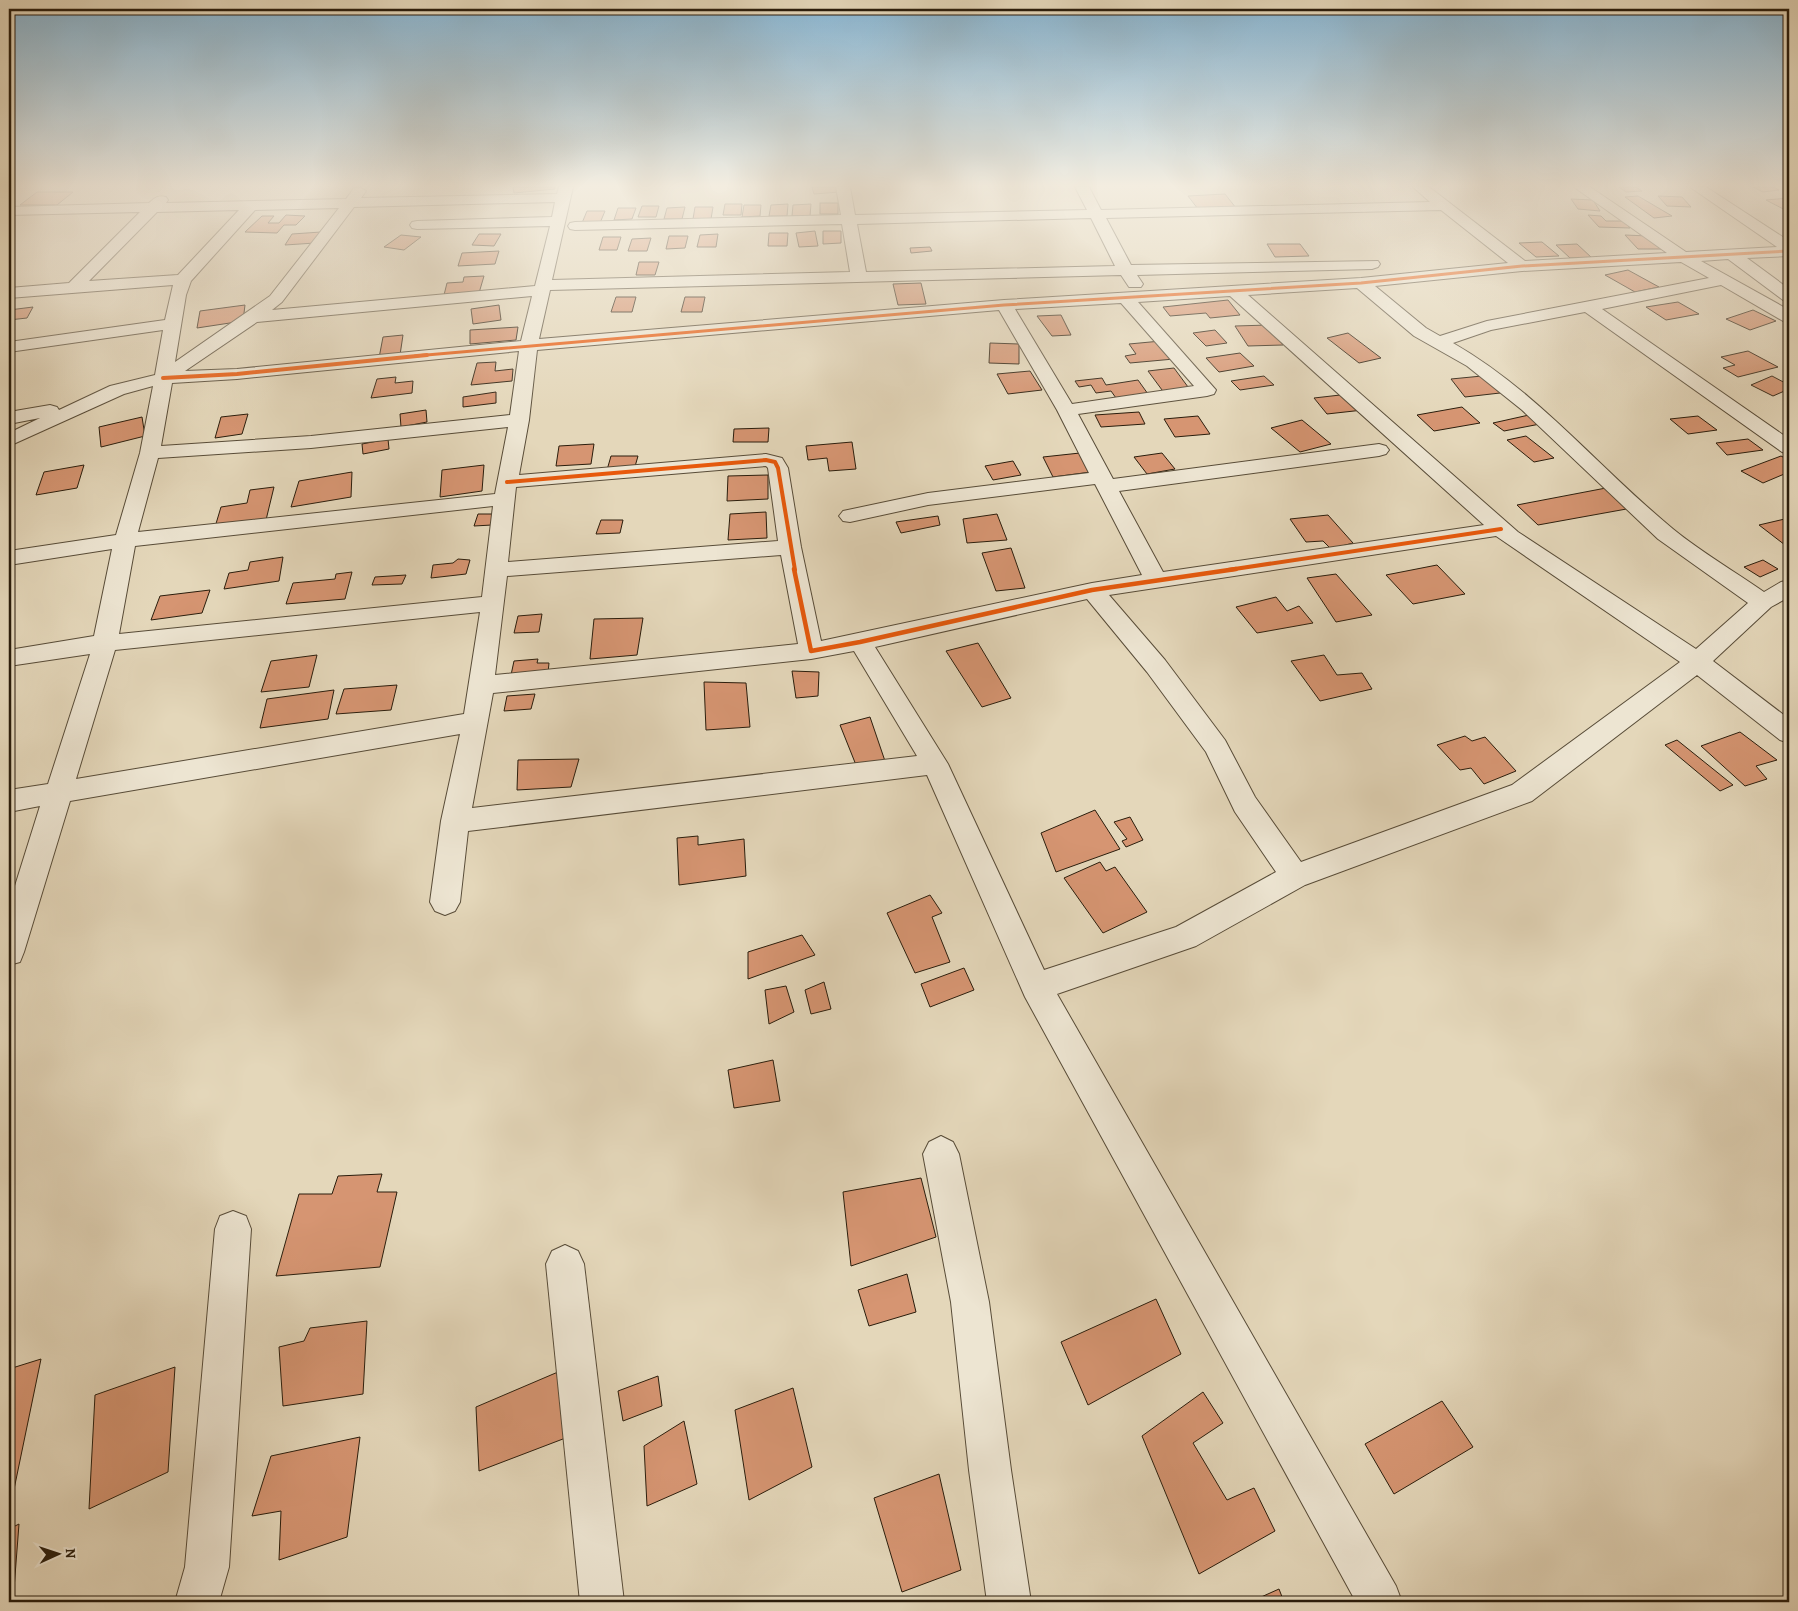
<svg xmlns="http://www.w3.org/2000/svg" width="1798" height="1611" viewBox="0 0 1798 1611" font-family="Alegreya,serif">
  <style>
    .building { fill: #d69572; stroke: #2a1d0c }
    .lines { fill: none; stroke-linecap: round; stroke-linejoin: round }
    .minor-casing { stroke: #584c38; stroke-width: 2 }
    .minor { fill: #ede5d2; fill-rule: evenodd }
    .cycleway-far2-casing { stroke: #ede5d2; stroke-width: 5 }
    .cycleway-far1-casing { stroke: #ede5d2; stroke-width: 6 }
    .cycleway-casing { stroke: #ede5d2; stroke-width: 8 }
    .cycleway-far2 { stroke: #e8590c; stroke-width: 3 }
    .cycleway-far1 { stroke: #e8590c; stroke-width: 4 }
    .cycleway { stroke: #e8590c; stroke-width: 4.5 }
  </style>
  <rect width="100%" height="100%" fill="#e4d7ba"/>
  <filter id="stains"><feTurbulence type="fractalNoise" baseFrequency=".004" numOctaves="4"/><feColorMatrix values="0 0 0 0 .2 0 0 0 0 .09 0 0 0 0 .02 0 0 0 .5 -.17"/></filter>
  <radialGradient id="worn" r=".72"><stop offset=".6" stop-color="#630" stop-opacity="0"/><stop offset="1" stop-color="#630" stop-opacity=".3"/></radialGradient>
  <g class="building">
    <polygon points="513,187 555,187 555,189 514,193"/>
    <polygon points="812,187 837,187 839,192 814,194"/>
    <polygon points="1619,187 1636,187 1642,191 1626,192"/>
    <polygon points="1753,187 1773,187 1779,190 1763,192"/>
    <polygon points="37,192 73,192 57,205 20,205"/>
    <polygon points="1225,194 1236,208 1198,209 1188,196"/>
    <polygon points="1638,196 1672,216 1654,218 1625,197"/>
    <polygon points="1658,196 1682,197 1691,207 1667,206"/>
    <polygon points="1788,198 1789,212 1766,200"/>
    <polygon points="1571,199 1593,200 1600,211 1578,209"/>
    <rect x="820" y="203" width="18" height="11"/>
    <polygon points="725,204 742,204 741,215 723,215"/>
    <polygon points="788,204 787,216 769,216 771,205"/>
    <polygon points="811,204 810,216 792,216 793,205"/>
    <polygon points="744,205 761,205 760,216 742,217"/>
    <polygon points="642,206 659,206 656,217 638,217"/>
    <polygon points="685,207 682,219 664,219 667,208"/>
    <polygon points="695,207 713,207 711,219 693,219"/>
    <polygon points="618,208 636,208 632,219 614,220"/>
    <polygon points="587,211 605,211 600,223 582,223"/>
    <polygon points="286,215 305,216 296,225 284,225 277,233 245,232 262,216 274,216 268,223 279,223"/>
    <polygon points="1588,215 1601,216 1606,221 1624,221 1630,228 1599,227"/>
    <polygon points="815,231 818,246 799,247 796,233"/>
    <polygon points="823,231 841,231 841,243 823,244"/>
    <polygon points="321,232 315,243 285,245 292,234"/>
    <polygon points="769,233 788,233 787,246 768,246"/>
    <polygon points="479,234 501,234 494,246 472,245"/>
    <polygon points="718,234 716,247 697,247 700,235"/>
    <polygon points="401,235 421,237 404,250 384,247"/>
    <polygon points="1625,235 1648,236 1661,249 1638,249"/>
    <polygon points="669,236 688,236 685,248 666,249"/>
    <polygon points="603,237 621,237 617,250 599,250"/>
    <polygon points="651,238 647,251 628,251 632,239"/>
    <polygon points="1542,242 1559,256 1536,257 1519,243"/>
    <polygon points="1267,244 1300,244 1309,256 1275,257"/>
    <polygon points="1577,244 1592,258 1570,258 1556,245"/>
    <polygon points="930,247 932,251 911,253 910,248"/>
    <polygon points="499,251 495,264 458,266 462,253"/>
    <polygon points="639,262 659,262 655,275 636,275"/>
    <polygon points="1628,270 1659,287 1635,292 1605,275"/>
    <polygon points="484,276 479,293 444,295 447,283 463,282 464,277"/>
    <polygon points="921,283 926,304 898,305 893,284"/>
    <polygon points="616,297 636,297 632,312 611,312"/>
    <polygon points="685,297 705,297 702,312 681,312"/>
    <polygon points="1228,300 1240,315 1210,318 1206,313 1170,316 1163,307"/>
    <polygon points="1678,302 1699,314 1666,320 1646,307"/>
    <polygon points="245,305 243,321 197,328 200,311"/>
    <polygon points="499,305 501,320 473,324 471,309"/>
    <polygon points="33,307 27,318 9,320 9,310"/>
    <polygon points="1753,310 1776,321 1750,330 1726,319"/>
    <polygon points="1061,315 1071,335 1052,336 1037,316"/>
    <polygon points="1269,325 1283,345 1248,346 1235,326"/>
    <polygon points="518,327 516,340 470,344 470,330"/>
    <polygon points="1215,330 1227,343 1206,346 1193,333"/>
    <polygon points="1348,333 1381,358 1359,363 1327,338"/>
    <polygon points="403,335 400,355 379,358 383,337"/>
    <polygon points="1161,341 1174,359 1130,363 1125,356 1136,354 1129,344"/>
    <polygon points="990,343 1019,344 1019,364 989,363"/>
    <polygon points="1748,351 1778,367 1738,377 1723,368 1735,365 1721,357"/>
    <polygon points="1240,353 1254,366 1219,372 1206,358"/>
    <polygon points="496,362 495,371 513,369 512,381 471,385 477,363"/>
    <polygon points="1174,368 1191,391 1165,394 1148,371"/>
    <polygon points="1030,371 1042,390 1008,394 997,374"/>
    <polygon points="1264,376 1274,385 1240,390 1231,381"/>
    <polygon points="1482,376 1500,393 1465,397 1451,379"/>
    <polygon points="1772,376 1789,385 1789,389 1773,396 1751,385"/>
    <polygon points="396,377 395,383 413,381 412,393 371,398 377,379"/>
    <polygon points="1102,378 1106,385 1138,380 1148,394 1116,398 1111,391 1096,393 1091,385 1079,387 1075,381"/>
    <polygon points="496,392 496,403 463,407 463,397"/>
    <polygon points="1349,394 1363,410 1327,414 1314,398"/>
    <polygon points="1462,407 1480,423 1434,431 1417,415"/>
    <polygon points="426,410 427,422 401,427 400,414"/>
    <polygon points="1139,412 1145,424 1101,427 1095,415"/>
    <polygon points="248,414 242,434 215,438 221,417"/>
    <polygon points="1529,415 1540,424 1504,431 1493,423"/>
    <polygon points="1198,416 1210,434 1175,437 1164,419"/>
    <polygon points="1698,416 1717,430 1688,434 1670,419"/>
    <polygon points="142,417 145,436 101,447 99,427"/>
    <polygon points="1302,420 1331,444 1300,452 1271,428"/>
    <polygon points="769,428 768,442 733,442 734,429"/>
    <polygon points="1526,436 1554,458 1534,462 1507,440"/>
    <polygon points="388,439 389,449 363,454 362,444"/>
    <polygon points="1748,439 1763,450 1727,455 1716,443"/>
    <polygon points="852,442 856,469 829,471 827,458 808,460 806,446"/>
    <polygon points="594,444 591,464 556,466 559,446"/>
    <polygon points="1080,453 1091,472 1053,477 1043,457"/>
    <polygon points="1162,453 1175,469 1147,474 1134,457"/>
    <polygon points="611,456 638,456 634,470 607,470"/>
    <polygon points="1781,456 1789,460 1789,472 1763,483 1741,471"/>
    <polygon points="1013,461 1021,475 993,480 985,466"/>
    <polygon points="84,465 77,488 36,495 44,472"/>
    <polygon points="484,465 482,491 440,497 442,470"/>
    <polygon points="352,472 351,497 291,507 299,481"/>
    <polygon points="768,475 768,499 727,501 728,476"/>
    <polygon points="274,487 266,520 215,527 221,507 247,503 250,490"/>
    <polygon points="1606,488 1632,508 1538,525 1517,505"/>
    <polygon points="766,512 767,538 728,540 730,514"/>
    <polygon points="478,514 494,514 492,525 474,526"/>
    <polygon points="997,514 1007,540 967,543 963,519"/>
    <polygon points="1328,515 1353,543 1331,549 1323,541 1306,542 1290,519"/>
    <polygon points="938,516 940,525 901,533 896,522"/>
    <polygon points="1789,518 1789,544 1785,545 1759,525"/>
    <polygon points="601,520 623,520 620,533 596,534"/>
    <polygon points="1011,548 1025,588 996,591 982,553"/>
    <polygon points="283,557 279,581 224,589 229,573 248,570 250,562"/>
    <polygon points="458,559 470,560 466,574 431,578 433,565 453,563"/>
    <polygon points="1763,560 1778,569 1760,577 1744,567"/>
    <polygon points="1437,565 1465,594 1413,604 1386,575"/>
    <polygon points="352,572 345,599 286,604 293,583 335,579 336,574"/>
    <polygon points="1336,574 1372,615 1336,622 1307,578"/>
    <polygon points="406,575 402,584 372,585 375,577"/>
    <polygon points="210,590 202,613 151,620 160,596"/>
    <polygon points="1276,597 1287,611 1299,606 1313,623 1257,633 1236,607"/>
    <polygon points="542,614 539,632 514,633 518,616"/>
    <polygon points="643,618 637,655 590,659 594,619"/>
    <polygon points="978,643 1011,698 982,707 946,651"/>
    <polygon points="317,655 309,687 261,692 271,661"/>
    <polygon points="1324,655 1337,675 1362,673 1372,689 1320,701 1291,661"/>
    <polygon points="538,659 537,663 549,663 548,673 511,675 514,661"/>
    <polygon points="792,671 819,672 818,696 796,698"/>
    <polygon points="704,682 746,683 750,727 706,730"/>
    <polygon points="397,685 391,710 336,714 344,689"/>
    <polygon points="334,690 328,719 260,728 267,699"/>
    <polygon points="535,694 531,709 504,711 507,696"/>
    <polygon points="870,717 886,764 858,770 840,725"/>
    <polygon points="1740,732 1777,760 1756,766 1767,779 1745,786 1701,746"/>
    <polygon points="1465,736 1472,741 1485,737 1516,771 1484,784 1471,768 1460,770 1437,745"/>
    <polygon points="1677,740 1733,785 1720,791 1665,745"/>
    <polygon points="579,759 571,787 517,790 518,760"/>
    <polygon points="1095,810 1120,849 1056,872 1041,833"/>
    <polygon points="1130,817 1143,840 1126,847 1122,841 1127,839 1114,822"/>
    <polygon points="698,836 698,845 744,839 746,876 679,885 677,838"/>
    <polygon points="1100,862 1106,871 1115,867 1147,912 1103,933 1064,878"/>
    <polygon points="930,895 942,913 932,917 950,962 915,973 887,913"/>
    <polygon points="802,935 815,955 748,979 748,952"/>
    <polygon points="964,968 974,990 930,1007 921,984"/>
    <polygon points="824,982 831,1009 811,1014 805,990"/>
    <polygon points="786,986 794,1012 769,1024 765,990"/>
    <polygon points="773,1060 780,1101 734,1108 728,1070"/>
    <polygon points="382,1174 377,1192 397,1192 380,1267 276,1276 299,1194 332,1194 338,1176"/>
    <polygon points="921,1178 936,1237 851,1266 843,1192"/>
    <polygon points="907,1274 916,1312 869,1326 858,1290"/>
    <polygon points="1156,1299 1181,1354 1088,1405 1061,1342"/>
    <polygon points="367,1321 363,1394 283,1406 279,1347 304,1341 310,1328"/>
    <polygon points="41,1359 12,1499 9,1500 9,1369"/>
    <polygon points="175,1367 168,1472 89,1509 95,1395"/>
    <polygon points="565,1369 576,1434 479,1471 476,1407"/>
    <polygon points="658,1376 662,1406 623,1421 618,1391"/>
    <polygon points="793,1388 812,1467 749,1500 735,1410"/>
    <polygon points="1203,1392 1223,1423 1193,1443 1227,1500 1254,1488 1275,1531 1199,1574 1142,1436"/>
    <polygon points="1442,1401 1473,1447 1394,1494 1365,1444"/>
    <polygon points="684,1421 697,1484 647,1506 644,1446"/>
    <polygon points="360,1437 347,1537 279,1560 281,1511 252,1516 271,1456"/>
    <polygon points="939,1474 961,1570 902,1592 874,1498"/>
    <polygon points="19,1524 13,1602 9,1602 9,1529"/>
    <polygon points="1279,1589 1284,1602 1250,1602"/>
  </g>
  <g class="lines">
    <g class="minor-casing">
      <g id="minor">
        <path d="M 359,187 L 366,191 L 361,198 L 557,194 L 559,187 L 573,187 L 552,280 L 850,272 L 842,224 L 575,230 L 570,229 L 568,226 L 570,223 L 575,222 L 841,215 L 836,187 L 850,187 L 855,215 L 1087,210 L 1075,187 L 1089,187 L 1101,210 L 1430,202 L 1413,187 L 1429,187 L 1525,261 L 1667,253 L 1574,187 L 1590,187 L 1686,252 L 1777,247 L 1690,187 L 1706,187 L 1789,241 L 1789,256 L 1747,258 L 1789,289 L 1789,302 L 1783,300 L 1728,259 L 1701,261 L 1789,310 L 1789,322 L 1783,321 L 1721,285 L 1602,309 L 1789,439 L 1789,454 L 1782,452 L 1585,312 L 1491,330 L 1453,343 C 1537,391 1599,468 1673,529 C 1701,552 1734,571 1764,592 L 1781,582 L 1789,580 L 1789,597 L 1771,607 L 1713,661 L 1789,719 L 1789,743 L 1780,740 L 1697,675 L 1532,801 L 1305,885 L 1196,946 L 1057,994 L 1396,1586 L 1402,1602 L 1356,1602 L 1025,997 L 927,775 L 468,831 L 460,902 L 455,911 L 445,915 L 435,911 L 430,902 L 441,821 L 460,734 L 70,801 L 24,952 L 20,962 L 9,965 L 9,905 L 40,806 L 9,812 L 9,790 L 48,784 L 90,654 L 9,666 L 9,650 L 94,636 L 112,549 L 9,565 L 9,551 L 116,535 L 140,453 L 153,386 L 124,394 L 9,446 L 9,433 L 40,418 L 9,424 L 9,412 L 50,405 L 57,407 L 59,410 L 110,386 L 155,375 L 163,330 L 9,352 L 9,342 L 165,320 L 173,285 L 9,298 L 9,288 L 69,283 L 140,212 L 9,215 L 9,207 L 149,203 C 155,198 158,195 166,197 L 168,200 L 166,203 L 346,199 L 354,188 ZM 555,202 L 552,217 L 417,221 L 412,222 L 410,225 L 412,228 L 417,229 L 550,226 L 535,286 L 272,310 L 282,302 L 354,207 ZM 339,208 L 270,296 L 175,362 L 186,295 L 191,281 L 255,210 ZM 239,210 L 178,275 L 89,281 L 157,212 ZM 1441,210 L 1508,263 L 1361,278 L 1004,300 L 539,339 L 550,290 L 1121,275 L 1129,287 L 1141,287 L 1143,284 L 1137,275 L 1372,269 L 1378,267 L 1380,264 L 1378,261 L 1131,265 L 1106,218 ZM 1091,218 L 1115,266 L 866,272 L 857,224 ZM 1681,262 L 1709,278 L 1487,321 L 1440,336 L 1426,328 L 1375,286 L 1522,271 ZM 1357,288 L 1414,336 L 1467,366 L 1522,410 L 1658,539 L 1748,603 L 1696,649 L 1518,532 L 1248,295 ZM 532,296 L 521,341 L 237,369 L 185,371 L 257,322 ZM 1230,296 L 1484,525 L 1163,572 L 1119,491 L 1379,456 L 1386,454 L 1389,450 L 1386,446 L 1379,444 L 1113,479 L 1078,414 L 1207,396 L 1214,394 L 1216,390 L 1138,302 ZM 1121,303 L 1194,386 L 1072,404 L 1015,309 ZM 999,310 L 1057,410 L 1089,473 L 928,493 L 843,511 L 839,516 L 843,521 L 850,522 L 928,505 L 1095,484 L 1142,575 L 1092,583 L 821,641 L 801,547 L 788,468 L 782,458 L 766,454 L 519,475 L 529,420 L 537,350 ZM 519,351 L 510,415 L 311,436 L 161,446 L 172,383 L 237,379 ZM 508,427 L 495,494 L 138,532 L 158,458 L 311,448 ZM 766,466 L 768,468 L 778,541 L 508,562 L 516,487 ZM 493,506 L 482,597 L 119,634 L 135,546 ZM 1496,536 L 1680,662 L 1512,785 L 1301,862 L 1255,797 L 1225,740 L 1165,660 L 1109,595 ZM 781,555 L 798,644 L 495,675 L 507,576 ZM 1087,599 L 1147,672 L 1206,752 L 1235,812 L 1276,872 L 1176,927 L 1044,970 L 948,764 L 875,647 ZM 480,612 L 464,714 L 76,779 L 115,650 ZM 854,651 L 917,756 L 472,808 L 493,693 L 811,659 Z"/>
        <polygon points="941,1136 953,1142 959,1154 989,1302 1011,1470 1031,1602 987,1602 969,1470 951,1302 923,1154 929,1142"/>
        <polygon points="233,1211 246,1216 251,1229 229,1567 219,1602 175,1602 185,1567 215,1229 220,1216"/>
        <polygon points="565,1245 578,1251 584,1264 624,1602 580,1602 546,1264 552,1251"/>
      </g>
    </g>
    <use href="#minor" class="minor"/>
    <g class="cycleway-far2-casing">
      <polyline id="cycleway-far2" points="415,356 1004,305 1361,283 1522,266 1789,251"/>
    </g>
    <g class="cycleway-far1-casing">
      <g id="cycleway-far1">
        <polyline points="163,378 237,374 427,355"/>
        <polyline points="507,482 766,460 775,462 778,468 795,570"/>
        <polyline points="1228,570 1501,529"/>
      </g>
    </g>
    <g class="cycleway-casing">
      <polyline id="cycleway" points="794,569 811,651 860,642 1092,590 1236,569"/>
    </g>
    <use href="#cycleway-far2" class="cycleway-far2"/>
    <use href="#cycleway-far1" class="cycleway-far1"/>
    <use href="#cycleway" class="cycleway"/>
  </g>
  <linearGradient id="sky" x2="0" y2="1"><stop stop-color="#87b6d4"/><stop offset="0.45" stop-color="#f3ede0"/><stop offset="1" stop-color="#f3ede0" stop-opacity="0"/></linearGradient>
  <rect width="1798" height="412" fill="url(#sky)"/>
  <rect width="1798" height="1611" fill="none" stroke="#e4d7ba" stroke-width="30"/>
  <rect x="10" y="10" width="1778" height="1591" fill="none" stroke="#2a1d0c" stroke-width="2.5"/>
  <rect x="15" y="15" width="1768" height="1581" fill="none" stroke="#2a1d0c"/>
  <g transform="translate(58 1554) rotate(87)" stroke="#ede5d2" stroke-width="4" paint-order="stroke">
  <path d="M0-4L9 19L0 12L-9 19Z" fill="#2a1d0c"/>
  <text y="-8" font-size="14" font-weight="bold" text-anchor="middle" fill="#2a1d0c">N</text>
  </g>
  <rect width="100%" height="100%" filter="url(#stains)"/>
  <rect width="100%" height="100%" fill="url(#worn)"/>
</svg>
